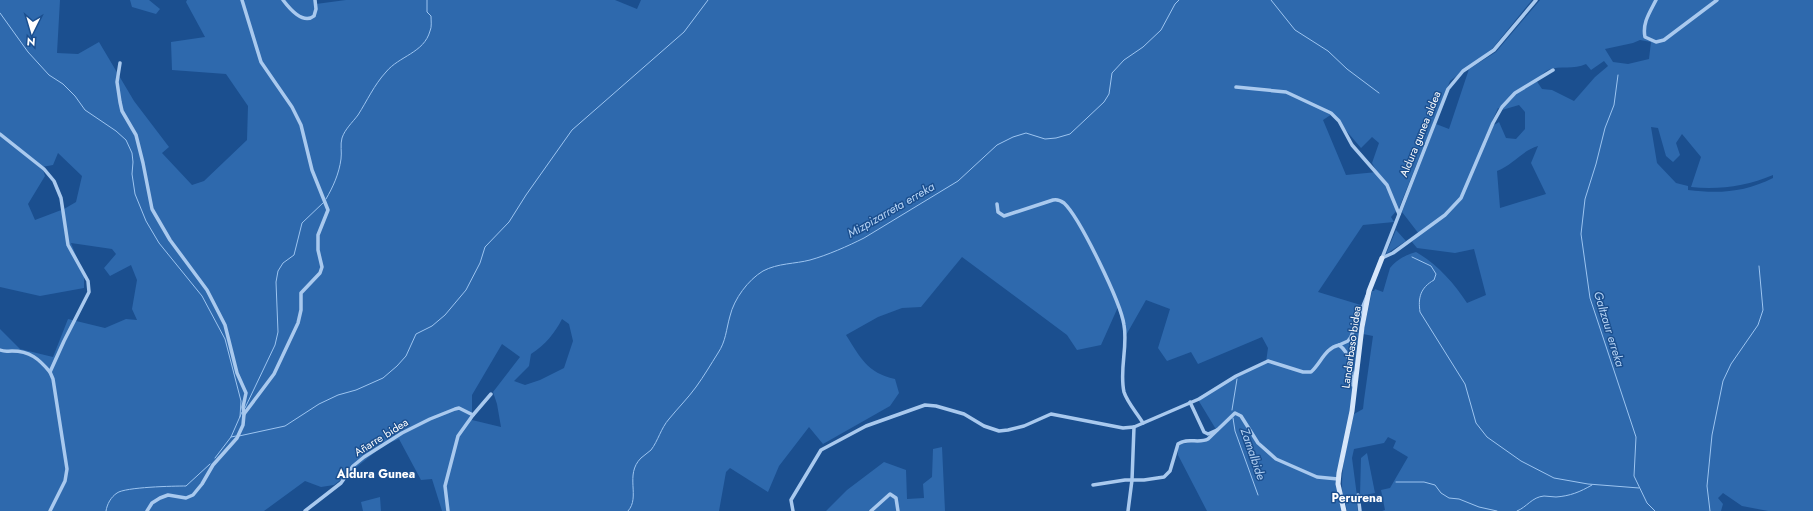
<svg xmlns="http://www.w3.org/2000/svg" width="1813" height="511" viewBox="0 0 1813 511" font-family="Jost,sans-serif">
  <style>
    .green { fill: #2e69ad; fill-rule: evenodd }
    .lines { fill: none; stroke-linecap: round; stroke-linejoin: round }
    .stream { stroke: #9cc4f0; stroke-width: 1 }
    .street { stroke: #a9c9ee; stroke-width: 3.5 }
    .secondary { stroke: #d6e6fa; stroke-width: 5 }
    .labels { text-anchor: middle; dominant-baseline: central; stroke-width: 3; stroke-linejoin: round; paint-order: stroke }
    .street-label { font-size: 11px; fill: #fff; stroke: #1b4f8f }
    .water-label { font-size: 12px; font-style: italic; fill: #b5d3f5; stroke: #1b4f8f }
    .neighbourhood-label { font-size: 12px; font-weight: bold; fill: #fff; stroke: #1b4f8f }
  </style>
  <rect width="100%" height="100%" fill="#1b4f8f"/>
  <g class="green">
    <path d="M 0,0 L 60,0 L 57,53 L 78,54 L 99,42 L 134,101 L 169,147 L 162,153 L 192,185 L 204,181 L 247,140 L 248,106 L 226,74 L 172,70 L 171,42 L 205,37 L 186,2 L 187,0 L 314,0 L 316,4 L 346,0 L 615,0 L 637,9 L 641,0 L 1532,0 L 1492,49 L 1450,81 L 1399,208 L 1391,217 L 1394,222 L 1363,225 L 1318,292 L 1364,306 L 1351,409 L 1336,483 L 1342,511 L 1207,511 L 1178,455 L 1178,448 L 1181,444 L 1207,440 L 1217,431 L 1197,398 L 1266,362 L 1268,348 L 1262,337 L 1198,364 L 1191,352 L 1167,361 L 1158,348 L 1170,309 L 1146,300 L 1125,337 L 1118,307 L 1101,345 L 1077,350 L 1067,335 L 962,257 L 921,307 L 902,308 L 878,317 L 846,335 C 860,357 867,373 895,379 L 899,393 L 890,406 L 823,444 L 809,427 L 779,466 L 768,492 L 730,468 L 726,472 L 719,511 L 442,511 L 432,479 L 421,480 L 399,439 L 384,445 L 334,485 L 321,487 L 305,481 L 264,511 L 0,511 L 0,329 L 20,349 L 53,357 L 68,319 L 105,328 L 126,319 L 137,320 L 132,309 L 137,280 L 131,265 L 110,276 L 104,268 L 116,254 L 112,249 L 71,243 L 84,276 L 84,288 L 40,296 L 0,287 ZM 1332,114 L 1361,148 L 1372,137 L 1379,143 L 1372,163 L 1377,172 L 1346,175 L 1323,120 ZM 58,153 L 82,176 L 76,202 L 64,209 L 35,220 L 28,204 L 45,176 L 42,167 L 53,165 ZM 562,319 L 569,324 L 573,341 L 564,368 L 540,380 L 525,385 L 514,381 L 529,366 L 531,354 C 545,345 555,333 562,319 ZM 502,344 L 520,357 L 493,392 L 497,404 L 501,427 L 472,420 L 472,395 Z"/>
    <polygon points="130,0 149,0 160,9 156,14 132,7"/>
    <path d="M 1540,0 L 1813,0 L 1813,511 L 1768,511 L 1742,506 L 1723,493 L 1718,498 L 1723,504 L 1721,511 L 1382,511 L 1385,510 L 1381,490 L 1390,488 L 1408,457 L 1393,448 L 1396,441 L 1388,437 L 1384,443 L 1354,449 L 1352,458 L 1357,496 L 1343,499 C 1339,470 1348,442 1354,414 L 1363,409 L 1364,400 L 1373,336 L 1363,334 L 1372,291 L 1374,291 L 1375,289 L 1383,292 L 1390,268 C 1397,259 1406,255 1416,252 C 1437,264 1454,283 1467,303 L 1486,295 L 1474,249 L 1455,253 L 1417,248 L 1412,242 L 1419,234 L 1402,212 L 1436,124 L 1449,129 L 1469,69 L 1496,52 ZM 1640,40 L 1651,42 L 1649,59 L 1628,64 L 1613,62 L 1605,49 L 1633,43 ZM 1604,61 L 1608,66 L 1595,77 L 1574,101 L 1552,90 L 1542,89 L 1536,80 C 1540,77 1544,72 1548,70 C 1560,65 1574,70 1586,64 L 1591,70 ZM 1519,105 L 1525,112 L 1525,129 L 1516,139 L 1506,138 L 1499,122 L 1494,125 L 1486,144 L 1483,142 L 1498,108 L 1502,110 ZM 1651,127 L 1658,128 L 1666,156 L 1673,162 L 1680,155 L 1676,143 L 1682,134 L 1701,157 L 1691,187 C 1719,190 1747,186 1773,175 L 1773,178 C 1745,192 1720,194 1688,190 L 1688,186 L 1676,183 L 1657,163 ZM 1538,146 L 1531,163 L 1546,194 L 1500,208 L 1497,171 C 1513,165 1523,150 1538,146 Z"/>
    <polygon points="1396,230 1406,241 1386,254"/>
    <polygon points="942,447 945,511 826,511 847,490 884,462 906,470 907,499 924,498 923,484 932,477 933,449"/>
    <polygon points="1367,453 1375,493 1360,496 1361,458"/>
    <polygon points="380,497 381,511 363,511 361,502"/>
    <polygon points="1356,500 1358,511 1347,511 1345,502"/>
  </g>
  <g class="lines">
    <g class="stream">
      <polyline points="1271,0 1295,30 1328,51 1347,69 1379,93"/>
      <polyline points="0,13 28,52 49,75 63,84 75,96 85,110 116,131 126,140 132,153 133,162 132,174 135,194 146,221 159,243 202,296 225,339 241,401 240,417"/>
      <polyline points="1618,75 1614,105 1605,128 1596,164 1585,199 1581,234 1590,298 1636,437 1634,476 1647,503 1655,511"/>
      <path d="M 326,199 C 333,187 339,174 341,159 C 342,153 340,144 342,138 C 345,129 352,123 358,115 C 367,101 374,85 386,72 C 399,56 424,53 430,31 C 432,27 431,21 431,16 L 427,12 L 427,0"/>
      <path d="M 1412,257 L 1431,266 L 1436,274 L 1434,280 C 1420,288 1418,298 1420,312 L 1465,384 L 1476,423 L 1487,437 L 1521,461 L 1554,478 L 1588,484 L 1639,488"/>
      <polyline points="245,408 275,345 278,332 276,282 278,271 283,263 294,255 302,223 324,202"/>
      <polyline points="1232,410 1237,379"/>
      <polyline points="1233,418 1235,431 1258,495"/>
      <polyline points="239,436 285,426 319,404 338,395 356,390 383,378 397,366 406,356 416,334 432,326 445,315 466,290 480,263 485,247 509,222 526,195 572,130 684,32 708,0"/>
      <polyline points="231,437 236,436"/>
      <polyline points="215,458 231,437 242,412"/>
      <polyline points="1396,482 1424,482 1435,485 1441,493 1449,498 1459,499 1479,507 1497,511"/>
      <path d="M 106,511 C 107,504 111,497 117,493 C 125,487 174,486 186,486 L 210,464"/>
      <path d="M 628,511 C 641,497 624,475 641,458 C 644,455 648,453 651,450 C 658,441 661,428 669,419 C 678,408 688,398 696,387 C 704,376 711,364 718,353 C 726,341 726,330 730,316 C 734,299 748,280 763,271 C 778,263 795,264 810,260 C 828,255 848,246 864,238 L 958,181 L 997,145 L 1013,137 L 1026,133 L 1045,139 L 1056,138 L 1070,134 L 1104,102 L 1109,94 L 1112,73 L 1124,60 L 1143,47 L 1161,30 L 1175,4 L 1179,0"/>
      <path d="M 1517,511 C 1527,507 1532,497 1544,496 C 1548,496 1552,497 1556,497 C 1570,496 1580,492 1592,485"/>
      <polyline points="1710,511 1707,486 1712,435 1723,381 1731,364 1758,325 1763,310 1759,266"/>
    </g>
    <g class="street">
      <path d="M 283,0 C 289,8 303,25 314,16 L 316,9 L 315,0"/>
      <path d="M 1656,0 C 1650,12 1642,23 1645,37 L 1656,42 L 1664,40 L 1717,0"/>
      <polyline points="120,63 117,82 120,102 122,111 136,135 143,163 152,209 170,240 207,290 225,325 237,373 246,393 243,407 244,414"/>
      <polyline points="1236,87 1286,92 1331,113 1339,121 1352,145 1387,185 1399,214"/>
      <polyline points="0,134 44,169 54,181 61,198 68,245 88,281 89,292 64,341 50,372 53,379 67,469 65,481 50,511"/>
      <path d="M 997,204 L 998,212 L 1004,216 L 1053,200 C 1057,199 1060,200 1064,203 C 1080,218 1121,303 1124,325 C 1128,347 1119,370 1124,392 C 1127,402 1137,413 1143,423"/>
      <polyline points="1382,258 1448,89 1463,71 1494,50 1536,0"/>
      <polyline points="1382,258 1393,253 1445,215 1461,198 1493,123 1502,107 1515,93 1553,70"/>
      <polyline points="1339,345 1348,341 1351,337 1367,296"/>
      <path d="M 0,350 C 5,352 7,351 12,351 C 30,351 39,359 50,372"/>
      <polyline points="1190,402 1204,432 1208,434 1217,430"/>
      <path d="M 1093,485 L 1125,480 L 1144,480 L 1164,477 L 1170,471 L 1178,444 C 1187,437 1199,444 1208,439 L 1235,413 L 1241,416 L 1258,443 L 1276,459 L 1317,477 L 1338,479"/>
      <polyline points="1358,495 1360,511"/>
      <polyline points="147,511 152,503 160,498 168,495 186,498 193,495 202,484 213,465 237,438 243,425 244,414 274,374 298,323 301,310 301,293 320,273 322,267 318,250 318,235 328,210 312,170 301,125 292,107 261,62 242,0"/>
      <polyline points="305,511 341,483 353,466 364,457 402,433 430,419 455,409 459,408 473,415"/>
      <polyline points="448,511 445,486 458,436 473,415 491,394"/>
      <path d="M 793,511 L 791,500 L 821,450 L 866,426 L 925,405 L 936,406 L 964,414 L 984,426 L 999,431 L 1008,430 L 1024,426 L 1051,414 L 1123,428 L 1134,427 L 1199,399 L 1236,376 L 1268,361 L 1303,372 L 1311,372 C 1321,363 1325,348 1339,345 C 1351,353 1352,372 1353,385"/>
      <polyline points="871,511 890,494 896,498 898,511"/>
      <polyline points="1128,511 1132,480 1134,427"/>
    </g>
    <polyline class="secondary" points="1344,511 1338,484 1339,473 1352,411 1362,327 1369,291 1382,258"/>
  </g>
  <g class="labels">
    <g class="street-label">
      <text transform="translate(1420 134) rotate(-68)">Aldura gunea aldea</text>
      <text transform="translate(1351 347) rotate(-82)">Landarbaso bidea</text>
      <text transform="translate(381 437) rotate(-32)">Añarre bidea</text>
    </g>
    <g class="water-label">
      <text transform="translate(891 210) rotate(-30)">Mizpizarreta erreka</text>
      <text transform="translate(1609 329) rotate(73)">Galtzaur erreka</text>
      <text transform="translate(1253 454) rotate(71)">Zamalbide</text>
    </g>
    <g class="neighbourhood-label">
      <text x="376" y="474">Aldura Gunea</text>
      <text x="1357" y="498">Perurena</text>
    </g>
  </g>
  <g transform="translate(32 32) rotate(185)" stroke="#1b4f8f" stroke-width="3" paint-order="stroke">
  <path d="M0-3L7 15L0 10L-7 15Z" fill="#ffffff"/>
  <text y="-6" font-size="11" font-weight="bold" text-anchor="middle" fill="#ffffff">N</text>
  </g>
</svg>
